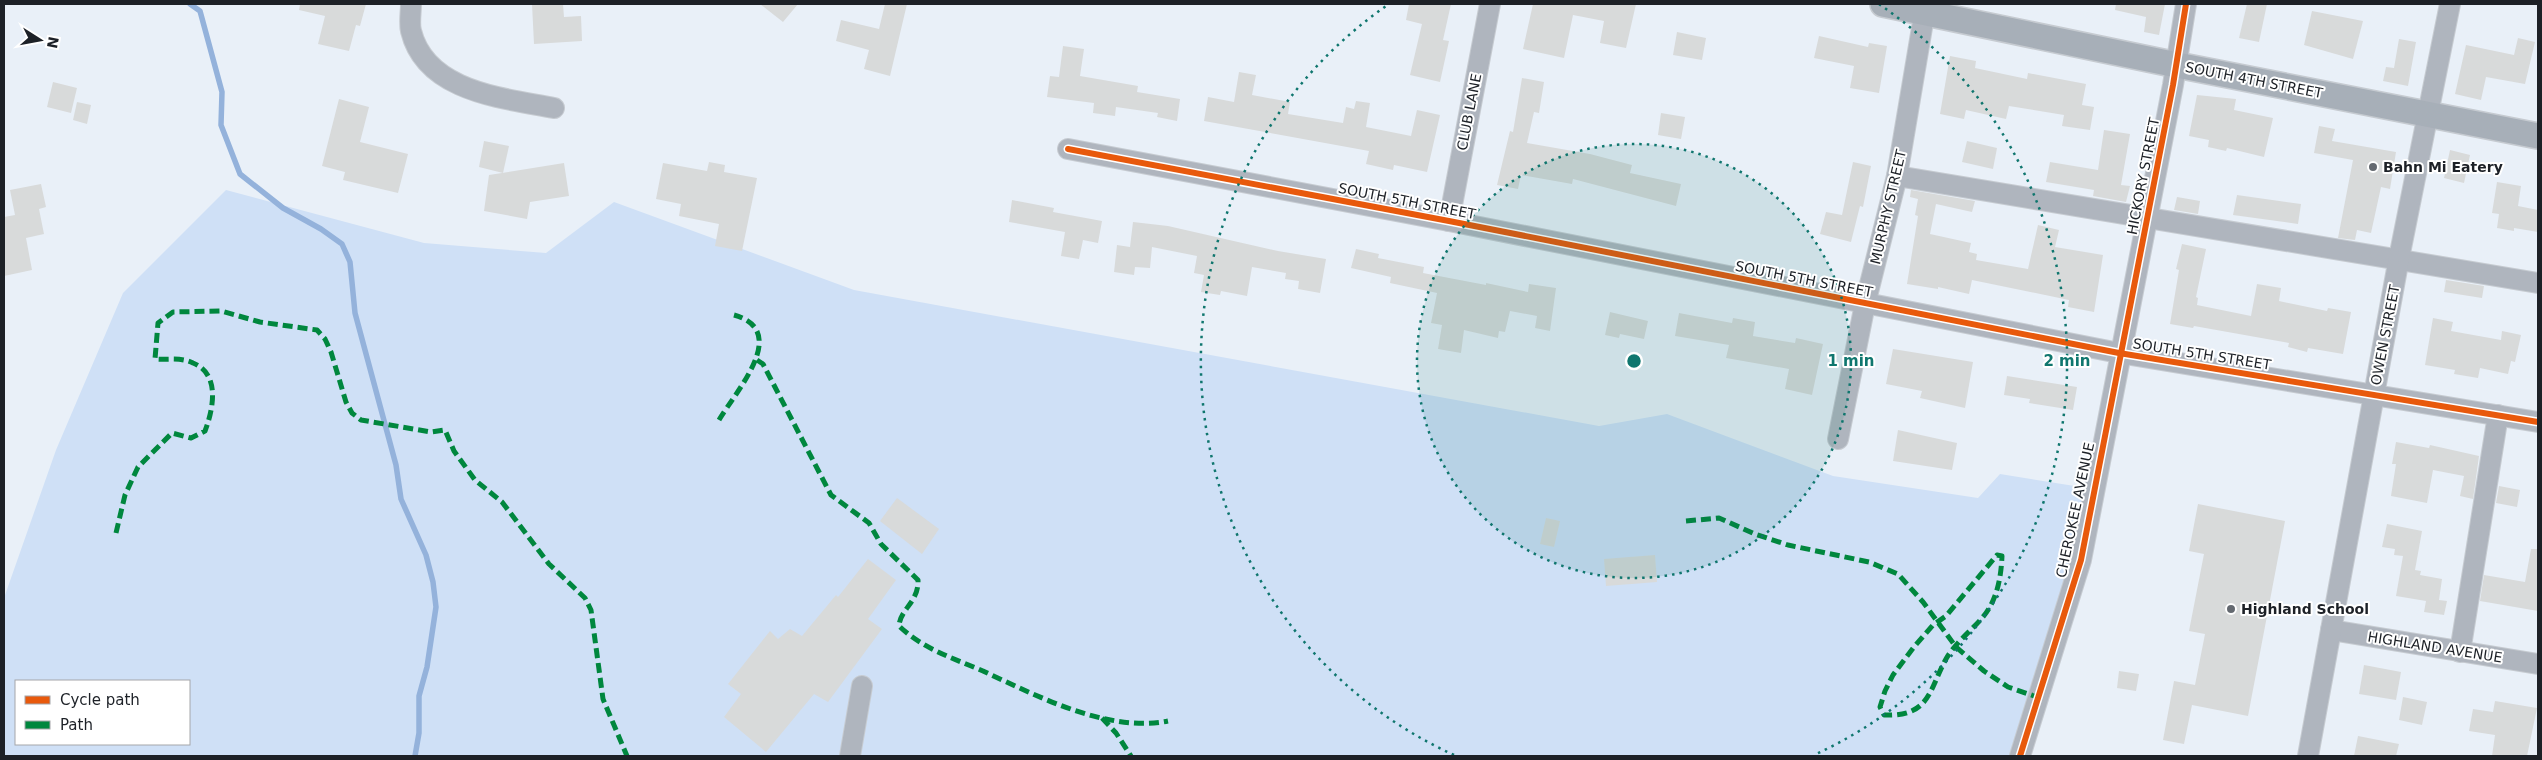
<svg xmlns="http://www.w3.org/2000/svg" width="2542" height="760" viewBox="0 0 2542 760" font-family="'DejaVu Sans',sans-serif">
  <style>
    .green { fill: #cfe0f6; fill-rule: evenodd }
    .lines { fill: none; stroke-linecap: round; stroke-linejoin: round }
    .stream { stroke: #94b2db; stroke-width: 5.5 }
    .building { fill: #d8dada }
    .minor-casing { stroke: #c6cbd1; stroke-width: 22 }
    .major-casing { stroke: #c6cbd1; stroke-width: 28 }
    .minor { stroke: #afb5be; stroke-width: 20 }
    .major { stroke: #a7afb8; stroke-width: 25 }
    .quiet { stroke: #00873e; stroke-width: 5; stroke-dasharray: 10 5; stroke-linecap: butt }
    .cycleway-casing { stroke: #fff; stroke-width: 9 }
    .cycleway { stroke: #e8590c; stroke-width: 6 }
    .ring { fill: none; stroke: #0f766e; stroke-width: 2.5; stroke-dasharray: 2.5 5 }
    .poi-dot { fill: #646970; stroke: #fff; stroke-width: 2 }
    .labels { text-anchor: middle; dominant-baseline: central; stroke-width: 4; stroke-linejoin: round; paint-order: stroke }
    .street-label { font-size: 14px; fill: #1d2127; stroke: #fff }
    .poi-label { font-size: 14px; font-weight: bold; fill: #1d2127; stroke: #fff; text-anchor: start }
    .centre { fill: #0f766e; stroke: #fff; stroke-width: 2.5 }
    .ring-label { font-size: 15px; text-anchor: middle; font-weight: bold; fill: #0f766e; stroke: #fff; stroke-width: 4; stroke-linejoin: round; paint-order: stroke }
  </style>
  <rect width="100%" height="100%" fill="#e9f0f8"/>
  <path class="green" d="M 226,190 L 424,243 L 546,253 L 614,202 L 854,290 L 1599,426 L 1667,414 L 1833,476 L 1978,498 L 2000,474 L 2087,488 L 2065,582 L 2014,756 L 4,756 L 4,598 L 56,450 L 123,293 ZM 16,681 L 189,681 L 189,744 L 16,744 Z"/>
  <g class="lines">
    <polyline class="stream" points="190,4 200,11 222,92 221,125 240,174 283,208 321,229 342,244 350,262 355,313 396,465 401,499 426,555 433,582 436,607 427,667 419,696 419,733 415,756"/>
  </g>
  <g class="building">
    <polygon points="300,4 366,4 360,26 356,25 349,51 318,44 325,16 299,10"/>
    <polygon points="532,4 563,4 564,17 581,16 582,41 534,44"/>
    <polygon points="760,4 798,4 783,22"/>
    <polygon points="885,4 907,4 890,76 864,69 869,50 836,41 841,20 879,29"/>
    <polygon points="1409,4 1451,4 1443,40 1449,41 1440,82 1410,75 1422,24 1406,20"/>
    <polygon points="1533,4 1636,4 1626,48 1600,43 1604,21 1573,15 1564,58 1523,49"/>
    <polygon points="2116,4 2165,4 2159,35 2144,32 2146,17 2115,10"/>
    <polygon points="2247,4 2267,4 2259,42 2239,38"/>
    <polygon points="2312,11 2363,21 2353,59 2304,45"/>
    <polygon points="1677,32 1706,38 1702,60 1673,55"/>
    <polygon points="1819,36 1868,47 1869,43 1887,46 1879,93 1850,88 1854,66 1814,58"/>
    <polygon points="2518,38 2535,42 2525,84 2486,77 2481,100 2455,94 2466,45 2514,55"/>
    <polygon points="2399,39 2416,42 2408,86 2383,81 2386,67 2394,68"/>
    <polygon points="1063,46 1084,49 1080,76 1138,86 1137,92 1180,99 1177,121 1157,117 1158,113 1116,107 1115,116 1093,113 1094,103 1047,97 1050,76 1059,77"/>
    <polygon points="1950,56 1976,61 1975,68 2027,79 2028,73 2086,84 2082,105 2094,107 2090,130 2062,126 2064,115 2009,106 2006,119 1966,110 1964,119 1940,114"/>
    <polygon points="1239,72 1256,75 1252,95 1290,102 1288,114 1343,123 1346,107 1354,109 1356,101 1370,103 1366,127 1411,136 1417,110 1440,115 1427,172 1394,165 1393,170 1366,164 1369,151 1204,121 1208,97 1234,102"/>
    <polygon points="1522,78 1544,82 1539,113 1534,112 1527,143 1590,154 1632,165 1630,173 1681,184 1676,206 1573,179 1572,184 1521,175 1518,189 1497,185 1510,131 1513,132"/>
    <polygon points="53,82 77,88 71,113 47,107"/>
    <polygon points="2197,95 2236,99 2234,110 2273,118 2264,157 2227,148 2226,151 2208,147 2209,140 2189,136"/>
    <polygon points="339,99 369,107 360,142 408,154 398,193 343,180 345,172 322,166"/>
    <polygon points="77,102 91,105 87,124 73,120"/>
    <polygon points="1661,113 1685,117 1681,139 1658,135"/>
    <polygon points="2319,126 2335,129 2332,141 2396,152 2390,189 2381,187 2371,233 2357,230 2355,240 2338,238 2353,160 2314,153"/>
    <polygon points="2104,130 2130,134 2121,185 2130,186 2126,202 2093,196 2094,190 2046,182 2050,162 2098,170"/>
    <polygon points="484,141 509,146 503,173 479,167"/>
    <polygon points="1967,141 1997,148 1993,169 1962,162"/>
    <polygon points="2450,150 2470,155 2464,183 2444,178"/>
    <polygon points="709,162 725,165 724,172 757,178 742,251 715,246 719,224 679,216 681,204 656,199 663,163 707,171"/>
    <polygon points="1853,162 1871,166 1863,207 1860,206 1851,242 1820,234 1826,212 1842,215"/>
    <polygon points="564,163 569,196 530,202 527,219 484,211 489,175"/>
    <polygon points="2497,182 2521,186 2518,206 2538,210 2538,232 2514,228 2514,231 2497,228 2499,214 2492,213"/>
    <polygon points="41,184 46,207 39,209 44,234 26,238 32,270 4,276 4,217 15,215 10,190"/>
    <polygon points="1911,190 1975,201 1972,212 1936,204 1930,234 1971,243 1969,252 1977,254 1976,260 2028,269 2038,225 2059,230 2055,247 2103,255 2094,312 2068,307 2069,300 1972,280 1969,294 1938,287 1938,289 1907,284 1918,216 1915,215 1918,199 1910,197"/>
    <polygon points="2237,195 2301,204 2298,224 2233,215"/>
    <polygon points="2177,197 2200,201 2198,214 2174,210"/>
    <polygon points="1012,200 1054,208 1053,212 1102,221 1098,243 1083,240 1079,259 1061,256 1065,232 1009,222"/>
    <polygon points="1133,222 1168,226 1278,251 1326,259 1320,293 1298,289 1299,281 1285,279 1286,273 1252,267 1247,296 1221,291 1220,295 1201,292 1204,275 1194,273 1197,256 1152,247 1150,268 1135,267 1134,275 1114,272 1117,245 1130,247"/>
    <polygon points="2182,244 2206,249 2196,297 2198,298 2197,305 2251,316 2257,284 2281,288 2279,301 2327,311 2328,308 2351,312 2343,354 2308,348 2307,352 2288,347 2289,343 2194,326 2193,328 2170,324 2179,270 2176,269"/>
    <polygon points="1356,249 1379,254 1378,258 1424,267 1423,273 1486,285 1486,283 1528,292 1529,284 1556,288 1550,331 1535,328 1537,316 1510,311 1505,332 1499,331 1498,338 1464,330 1461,353 1438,349 1442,325 1431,323 1437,293 1390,283 1391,277 1351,268"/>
    <polygon points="2446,280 2484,286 2482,298 2444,292"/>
    <polygon points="1610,312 1648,321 1644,339 1620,334 1619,338 1605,335"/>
    <polygon points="1679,313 1732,323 1733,318 1755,322 1753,336 1795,343 1796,338 1823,344 1812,395 1785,389 1789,369 1726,358 1729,345 1675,336"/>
    <polygon points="2433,318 2453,322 2451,331 2501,340 2502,331 2521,335 2515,362 2511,361 2508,374 2480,368 2478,378 2454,374 2455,370 2425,365"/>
    <polygon points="1893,349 1973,362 1965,408 1920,398 1922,391 1886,384"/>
    <polygon points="2007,376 2077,387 2073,410 2029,403 2030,399 2004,395"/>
    <polygon points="1898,430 1957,443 1952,470 1893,461"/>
    <polygon points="2396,442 2429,448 2430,445 2479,456 2473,499 2460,496 2464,476 2433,470 2427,503 2391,496 2396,464 2392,464"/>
    <polygon points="2499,486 2520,490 2517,507 2496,503"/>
    <polygon points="897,498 939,529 922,554 880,521"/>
    <polygon points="2198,504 2285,521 2248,716 2192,705 2184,744 2163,740 2174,681 2195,685 2205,634 2189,631 2204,554 2189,551"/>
    <polygon points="1546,518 1560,521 1554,547 1540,544"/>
    <polygon points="2387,524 2422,531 2415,570 2421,571 2420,575 2442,579 2439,600 2447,601 2444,615 2424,612 2426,601 2396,596 2403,556 2394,555 2395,549 2382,547"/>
    <polygon points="2531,549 2538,549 2538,611 2480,601 2484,575 2525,582"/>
    <polygon points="1655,555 1657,582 1606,586 1604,559"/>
    <polygon points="868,559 896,580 868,619 882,629 828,702 814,694 766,752 724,717 741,694 728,684 770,631 778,639 790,629 802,636 836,595 838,597"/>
    <polygon points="2364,665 2401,672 2396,700 2359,694"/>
    <polygon points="2119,671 2139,674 2136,691 2117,688"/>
    <polygon points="2403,697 2427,702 2422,725 2399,720"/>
    <polygon points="2495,701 2537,708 2527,756 2492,756 2495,735 2469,731 2473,709 2493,712"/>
    <polygon points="2358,736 2399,744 2396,756 2354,756"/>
  </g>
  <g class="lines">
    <g class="minor-casing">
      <g id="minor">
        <path d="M 411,4 C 411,12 409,23 411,31 C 426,92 503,98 554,108"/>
        <polyline points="1068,149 1449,221 2119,353 2538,422"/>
        <polyline points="1897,176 2538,283"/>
        <polyline points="1449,221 1490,4"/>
        <polyline points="1838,439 1865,304 1897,176 1926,4"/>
        <polyline points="2331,630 2538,664"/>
        <polyline points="2460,652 2498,415"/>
        <polyline points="850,756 862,686"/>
        <polyline points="2020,756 2081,560 2173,85 2186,4"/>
        <polyline points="2308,756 2399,258 2450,4"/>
      </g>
    </g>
    <g class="major-casing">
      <polyline id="major" points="1883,4 2177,65 2538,136"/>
    </g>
    <use href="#minor" class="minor"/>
    <use href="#major" class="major"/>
    <g class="quiet">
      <path d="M 757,360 L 763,364 L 831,495 L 869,523 L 881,544 L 918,580 C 919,602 900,609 899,626 C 923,649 953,658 983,671 C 1037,696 1108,733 1168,721"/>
      <path d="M 719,420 C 736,391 791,331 734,315"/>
      <polyline points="1686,521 1719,518 1755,534 1788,545 1869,562 1898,574 1923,602 1956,647 1984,671 2008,687 2037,697"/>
      <path d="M 116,533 L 125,495 L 138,467 L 172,433 L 191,438 L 205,431 C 213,410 221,374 193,363 C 181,357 167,360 155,359 L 158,323 L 173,312 L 221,311 L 260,322 L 317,330 L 325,339 L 331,352 L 346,402 L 352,413 L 361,420 L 431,432 L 445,430 L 454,451 L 475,480 L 502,502 L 549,564 L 585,598 L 591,610 L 603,699 L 627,756"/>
      <path d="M 1997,555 L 2002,556 C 2001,578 1997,601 1982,618 C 1971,631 1955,643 1946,659 C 1929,690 1930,717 1884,715 L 1880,707 L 1885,691 L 1893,675 L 1914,647 L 1933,625 L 1946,616 Z"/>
      <polyline points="1102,718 1116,733 1131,756"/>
    </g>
    <g class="cycleway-casing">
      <g id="cycleway">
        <polyline points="1068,149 1449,221 2119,353 2538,422"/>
        <polyline points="2020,756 2081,560 2173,85 2186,4"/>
      </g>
    </g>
    <use href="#cycleway" class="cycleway"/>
  </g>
  <circle cx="1634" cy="361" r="217" fill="#0f766e" fill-opacity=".12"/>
  <g class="ring">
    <circle cx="1634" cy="361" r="217"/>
    <path d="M1454 755A433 433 0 0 1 1389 4M1879 4A433 433 0 0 1 1814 755"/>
  </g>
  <g class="poi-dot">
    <circle cx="2373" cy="167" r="5"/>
    <circle cx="2231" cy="609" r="5"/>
  </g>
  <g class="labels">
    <g class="street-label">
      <text transform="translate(2254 80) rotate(11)">SOUTH 4TH STREET</text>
      <text transform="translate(1469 112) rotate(-79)">CLUB LANE</text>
      <text transform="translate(2143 176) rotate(-79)">HICKORY STREET</text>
      <text transform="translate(1407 201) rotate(11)">SOUTH 5TH STREET</text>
      <text transform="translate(1888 207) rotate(-77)">MURPHY STREET</text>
      <text transform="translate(1804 279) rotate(11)">SOUTH 5TH STREET</text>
      <text transform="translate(2385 335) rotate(-79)">OWEN STREET</text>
      <text transform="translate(2202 354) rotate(9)">SOUTH 5TH STREET</text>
      <text transform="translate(2075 510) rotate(-78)">CHEROKEE AVENUE</text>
      <text transform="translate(2435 647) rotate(9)">HIGHLAND AVENUE</text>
    </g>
    <g class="poi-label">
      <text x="2383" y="167">Bahn Mi Eatery</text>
      <text x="2241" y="609">Highland School</text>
    </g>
  </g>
  <circle cx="1634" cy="361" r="8" class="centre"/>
  <g class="ring-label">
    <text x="1851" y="366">1 min</text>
    <text x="2067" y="366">2 min</text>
  </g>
  <rect width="2542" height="760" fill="none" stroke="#1d2127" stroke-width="10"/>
  <rect x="15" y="680" width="175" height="65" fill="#ffffff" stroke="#a5a6a9"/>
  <rect x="25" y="696" width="25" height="8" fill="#e8590c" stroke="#a5a6a9"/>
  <text x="60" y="705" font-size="15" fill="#1d2127">Cycle path</text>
  <rect x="25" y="721" width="25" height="8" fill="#00873e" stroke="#a5a6a9"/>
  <text x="60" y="730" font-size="15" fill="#1d2127">Path</text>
  <g transform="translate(40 40) rotate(101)" stroke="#ffffff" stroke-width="4" paint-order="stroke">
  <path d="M0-4L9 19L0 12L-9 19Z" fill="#1d2127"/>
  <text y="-8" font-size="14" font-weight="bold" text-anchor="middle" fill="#1d2127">N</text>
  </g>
</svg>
